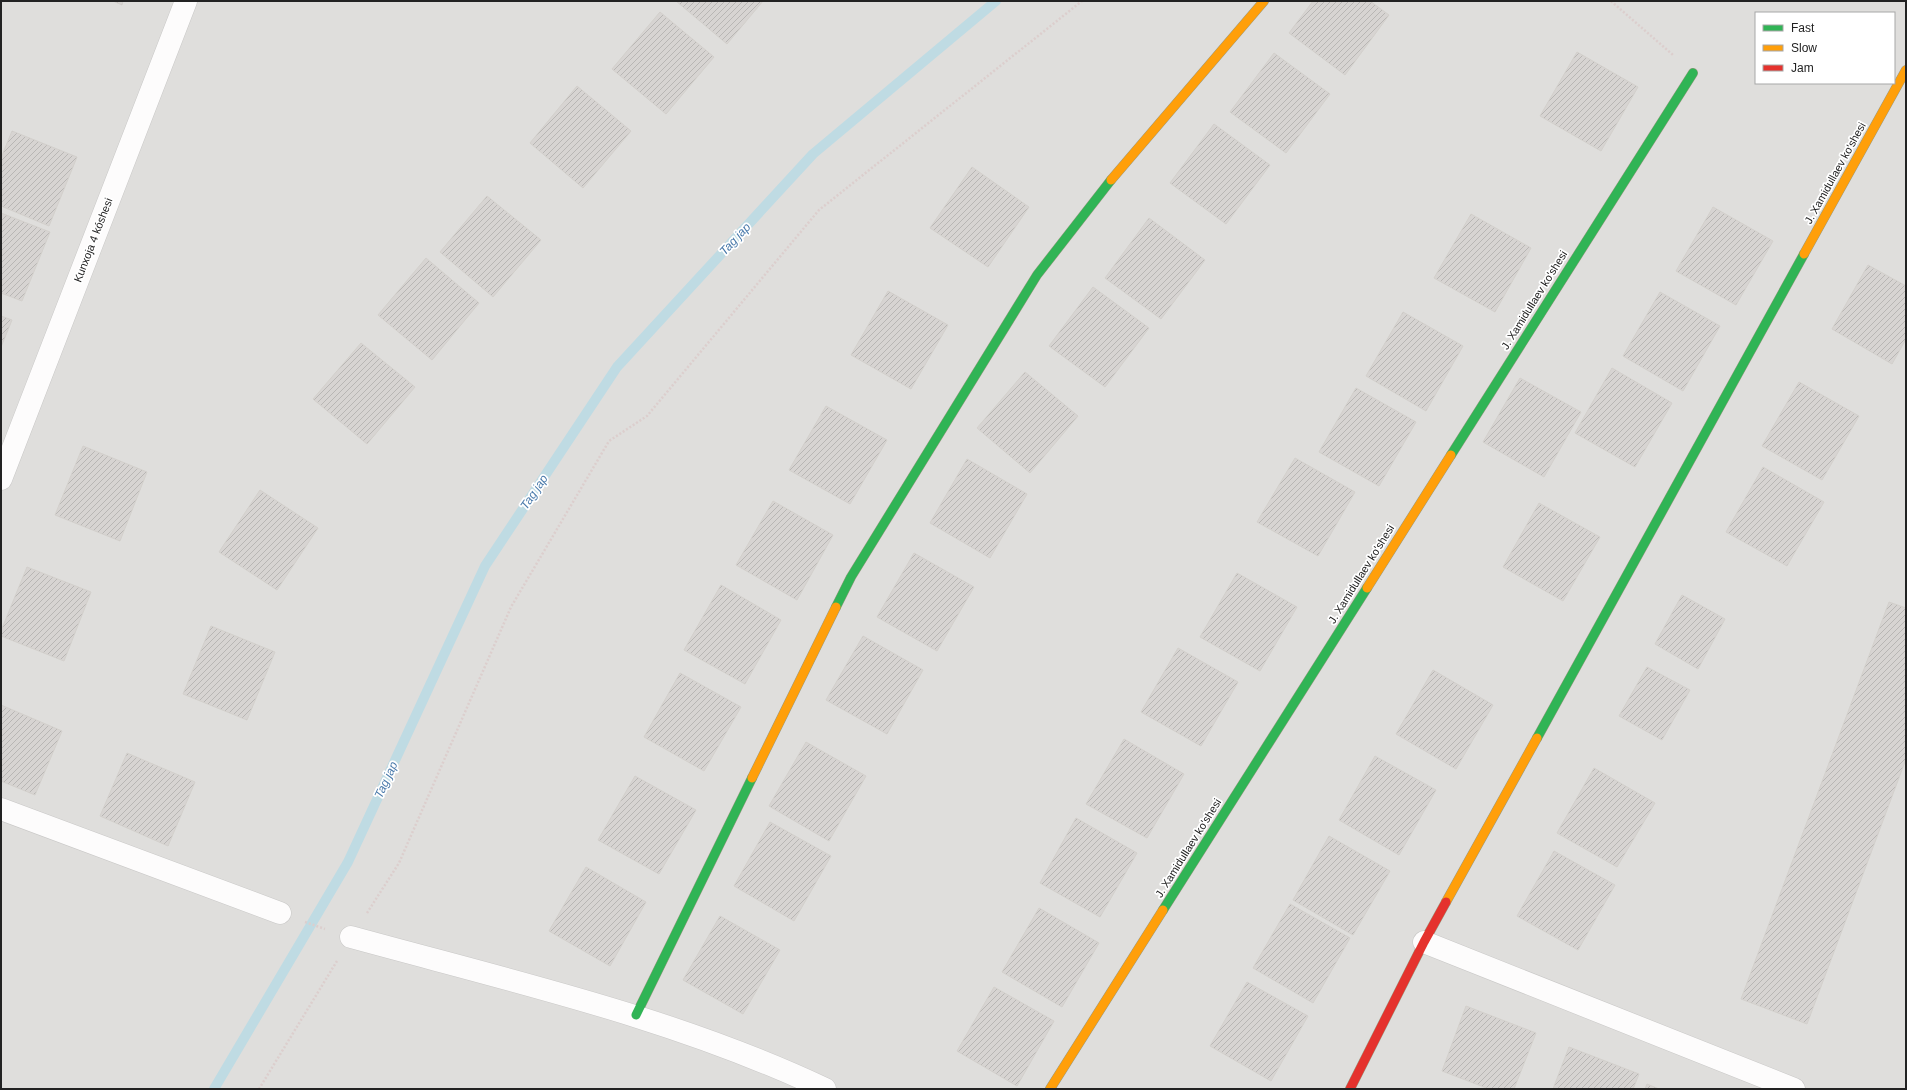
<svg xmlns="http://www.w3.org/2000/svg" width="1907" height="1090" viewBox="0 0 1907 1090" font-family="Helvetica,sans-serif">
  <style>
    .residential { fill: #dfdedc; fill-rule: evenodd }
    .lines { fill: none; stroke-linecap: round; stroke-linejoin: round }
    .stream { stroke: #bfdbe3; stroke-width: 10 }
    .building { fill: url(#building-hatch); stroke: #d3d0cc }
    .street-casing { stroke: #c9c8c7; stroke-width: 23 }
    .fast-casing { stroke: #999a82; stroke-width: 10 }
    .slow-casing { stroke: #999a82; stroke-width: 10 }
    .jam-casing { stroke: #999a82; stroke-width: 10 }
    .path { stroke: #dccecd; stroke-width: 2.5; stroke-dasharray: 2 2; stroke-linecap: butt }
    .street { stroke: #fdfcfc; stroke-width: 22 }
    .fast { stroke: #30b455; stroke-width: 9 }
    .slow { stroke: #ff9f0a; stroke-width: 9 }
    .jam { stroke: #e5322d; stroke-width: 9 }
    .labels { text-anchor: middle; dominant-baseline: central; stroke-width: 3.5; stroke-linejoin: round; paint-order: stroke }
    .street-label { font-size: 11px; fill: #222; stroke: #fff }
    .water-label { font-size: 12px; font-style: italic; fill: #4a7aab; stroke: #fff }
  </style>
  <defs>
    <pattern id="building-hatch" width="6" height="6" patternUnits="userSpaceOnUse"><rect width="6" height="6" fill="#d7d4d2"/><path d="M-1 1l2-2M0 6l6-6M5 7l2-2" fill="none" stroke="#b8b6b4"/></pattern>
  </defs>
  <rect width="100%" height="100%" fill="#f0eeeb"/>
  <path class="residential" d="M 1,1 L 1906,1 L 1906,1089 L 1,1089 ZM 1756,13 L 1894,13 L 1894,83 L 1756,83 Z"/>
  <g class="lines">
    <polyline class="stream" points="214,1089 348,862 485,566 617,367 813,154 996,1"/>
  </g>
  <g class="building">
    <polygon points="113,1 123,1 122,5"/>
    <polygon points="676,1 763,1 727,44"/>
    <polygon points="1313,1 1370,1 1389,15 1345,75 1289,33"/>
    <polygon points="660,12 714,57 666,114 612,69"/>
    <polygon points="1577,52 1638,87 1601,151 1540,116"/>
    <polygon points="1274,53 1330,94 1286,153 1230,112"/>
    <polygon points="577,86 631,131 583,188 530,143"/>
    <polygon points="1214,124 1270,165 1226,224 1170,183"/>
    <polygon points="12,131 77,157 49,226 1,206 1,158"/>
    <polygon points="972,167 1029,207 988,267 930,228"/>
    <polygon points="487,196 541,240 493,297 440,252"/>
    <polygon points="1713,207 1773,241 1736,305 1676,271"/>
    <polygon points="1,213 50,232 22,301 1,293"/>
    <polygon points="1471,214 1531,248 1495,312 1434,278"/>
    <polygon points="1149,218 1205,260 1161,319 1105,278"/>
    <polygon points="426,258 479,303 432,360 378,315"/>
    <polygon points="1868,265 1906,286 1906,339 1892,364 1832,329"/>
    <polygon points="1093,287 1149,328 1105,387 1049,346"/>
    <polygon points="888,291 948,325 911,389 851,355"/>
    <polygon points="1660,292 1720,326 1683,391 1623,356"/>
    <polygon points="1403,312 1463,346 1426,411 1366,376"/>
    <polygon points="1,316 12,320 1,347"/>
    <polygon points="361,343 415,387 367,444 313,399"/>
    <polygon points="1612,368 1672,403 1635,467 1575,433"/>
    <polygon points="1025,372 1078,416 1030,473 977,428"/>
    <polygon points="1520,378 1581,412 1544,477 1483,442"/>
    <polygon points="1799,382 1859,416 1822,480 1762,446"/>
    <polygon points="1356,388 1416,422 1379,486 1319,452"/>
    <polygon points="826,406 887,440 850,504 789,470"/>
    <polygon points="83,446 147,472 120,541 55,515"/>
    <polygon points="1295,458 1355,492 1318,556 1257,522"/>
    <polygon points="967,459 1027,494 990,558 930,523"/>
    <polygon points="1763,467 1824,502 1787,566 1726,532"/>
    <polygon points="260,490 318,528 277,590 219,552"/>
    <polygon points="773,501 833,535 797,600 736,565"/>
    <polygon points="1539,503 1600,537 1563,601 1503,567"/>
    <polygon points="914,553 974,587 937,651 877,617"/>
    <polygon points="27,567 91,592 64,661 1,636 1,631"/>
    <polygon points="1237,573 1297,607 1260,671 1200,637"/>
    <polygon points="721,585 781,620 745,684 684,650"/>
    <polygon points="1682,595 1725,619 1698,669 1655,644"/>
    <polygon points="1889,602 1906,608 1906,759 1807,1024 1741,999"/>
    <polygon points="211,626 275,652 247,720 183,694"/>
    <polygon points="863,636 923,670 887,734 826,700"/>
    <polygon points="1178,648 1238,682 1201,746 1141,712"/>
    <polygon points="1647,667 1690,690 1662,740 1619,716"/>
    <polygon points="1433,670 1493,705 1456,769 1396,734"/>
    <polygon points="680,673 741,707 704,771 644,737"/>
    <polygon points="1,705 62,731 35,795 1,781"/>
    <polygon points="1124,739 1184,774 1147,838 1086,804"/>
    <polygon points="806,742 866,776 829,841 769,806"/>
    <polygon points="127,753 195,782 168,846 100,816"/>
    <polygon points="1375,756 1436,790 1399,855 1339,820"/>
    <polygon points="1594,768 1655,803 1617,867 1557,833"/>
    <polygon points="635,776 696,810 659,874 598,840"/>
    <polygon points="1076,818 1137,853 1100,917 1040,883"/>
    <polygon points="770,822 831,856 794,921 734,886"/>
    <polygon points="1329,836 1390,871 1353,935 1293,900"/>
    <polygon points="1554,851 1615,885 1578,950 1517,916"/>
    <polygon points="586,867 646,902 610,966 549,931"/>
    <polygon points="1290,904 1350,938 1313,1003 1253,968"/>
    <polygon points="1039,908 1099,943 1062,1007 1002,972"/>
    <polygon points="720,916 780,950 743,1014 683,980"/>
    <polygon points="1247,982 1308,1016 1271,1081 1210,1046"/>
    <polygon points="994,987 1054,1021 1017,1086 957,1051"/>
    <polygon points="1466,1006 1536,1033 1514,1089 1489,1089 1442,1071"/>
    <polygon points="1569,1047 1639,1074 1633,1089 1553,1089"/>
    <polygon points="1647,1084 1659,1089 1645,1089"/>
  </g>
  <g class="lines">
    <g class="street-casing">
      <g id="street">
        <polyline points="1,479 186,1"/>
        <polyline points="1,809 280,913"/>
        <path d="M 351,937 C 511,981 675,1018 825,1089"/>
        <polyline points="1424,942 1794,1089"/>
      </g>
    </g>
    <g class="fast-casing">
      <g id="fast">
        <polyline points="1451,455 1693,73"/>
        <polyline points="836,607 851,577 1037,275 1111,180"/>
        <polyline points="1537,738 1804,254"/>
        <polyline points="1163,910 1367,588"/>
        <polyline points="636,1015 752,778"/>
      </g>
    </g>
    <g class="slow-casing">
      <g id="slow">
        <polyline points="1111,180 1264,1"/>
        <polyline points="1804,254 1906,70"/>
        <polyline points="1367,588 1451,455"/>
        <polyline points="752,778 836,607"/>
        <polyline points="1446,902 1537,738"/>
        <polyline points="1050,1089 1163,910"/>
      </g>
    </g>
    <g class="jam-casing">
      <polyline id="jam" points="1350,1089 1424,942 1446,902"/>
    </g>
    <g class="path">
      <polyline points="1611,1 1673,55"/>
      <polyline points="367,913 399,863 511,607 609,441 647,416 819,210 1082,1"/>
      <polyline points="305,922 325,929"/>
      <polyline points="259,1089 337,961"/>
    </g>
    <use href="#street" class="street"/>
    <use href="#fast" class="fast"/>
    <use href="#slow" class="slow"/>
    <use href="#jam" class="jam"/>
  </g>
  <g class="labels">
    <g class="street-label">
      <text transform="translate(1835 173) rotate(-61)">J. Xamidullaev ko'shesi</text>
      <text transform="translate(93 240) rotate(-69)">Kunxoja 4 kóshesi</text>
      <text transform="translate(1534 300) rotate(-58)">J. Xamidullaev ko'shesi</text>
      <text transform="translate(1361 574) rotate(-58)">J. Xamidullaev ko'shesi</text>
      <text transform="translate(1188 848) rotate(-58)">J. Xamidullaev ko'shesi</text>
    </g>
    <g class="water-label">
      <text transform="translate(735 239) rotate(-47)">Tag jap</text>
      <text transform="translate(534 492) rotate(-56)">Tag jap</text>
      <text transform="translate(386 780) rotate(-65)">Tag jap</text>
    </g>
  </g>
  <rect width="1907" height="1090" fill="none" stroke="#222222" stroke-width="4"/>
  <rect x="1755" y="12" width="140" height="72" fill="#ffffff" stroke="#a7a7a7"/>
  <rect x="1763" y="25" width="20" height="6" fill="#30b455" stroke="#a7a7a7"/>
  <text x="1791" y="32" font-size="12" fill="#222222">Fast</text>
  <rect x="1763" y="45" width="20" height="6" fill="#ff9f0a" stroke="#a7a7a7"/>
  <text x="1791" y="52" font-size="12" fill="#222222">Slow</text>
  <rect x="1763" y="65" width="20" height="6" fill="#e5322d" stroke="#a7a7a7"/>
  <text x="1791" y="72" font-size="12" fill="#222222">Jam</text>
</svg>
